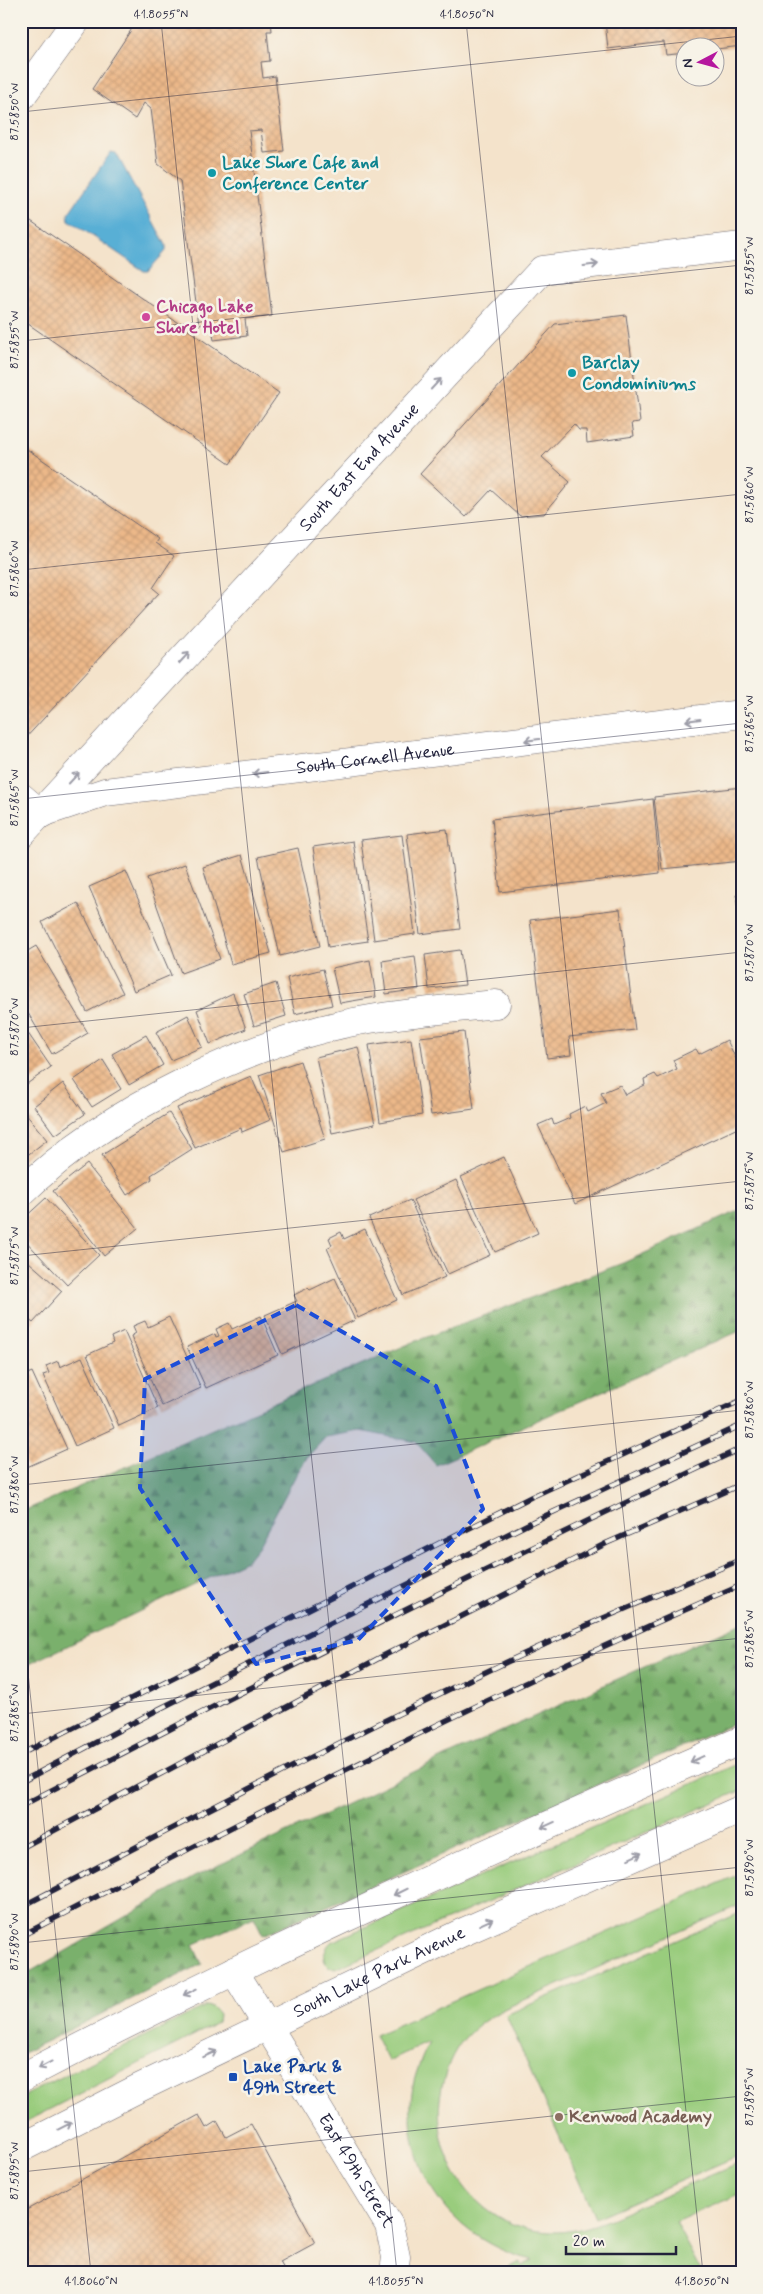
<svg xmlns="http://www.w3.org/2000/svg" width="763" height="2294" viewBox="0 0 763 2294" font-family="Mynerve,sans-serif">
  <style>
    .grass { fill: #99cc7d; stroke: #5e775c }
    .forest { fill: url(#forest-firs); stroke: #4e6954 }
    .water { fill: #58afd5; stroke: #3d6888 }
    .building { fill: url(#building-cross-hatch) }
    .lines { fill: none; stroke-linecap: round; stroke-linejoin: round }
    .minor-casing { stroke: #6c666d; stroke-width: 29 }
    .minor { stroke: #fff; stroke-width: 28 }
    .rail-casing { stroke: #22223b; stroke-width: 5.5 }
    .rail { stroke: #f7f3e8; stroke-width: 4; stroke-dasharray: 11; stroke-linecap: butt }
    .oneway { stroke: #9c9ca7 }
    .marked { fill: #1d4ed8; fill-opacity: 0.2; stroke: #1d4ed8; stroke-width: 4; stroke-dasharray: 10 6; stroke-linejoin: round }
    .ticks { fill: none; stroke: #22223b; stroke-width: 1; stroke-opacity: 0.45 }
    .culture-dot { fill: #0f9aa8; stroke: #f7f3e8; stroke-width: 2 }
    .hotel-dot { fill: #d1479c; stroke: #f7f3e8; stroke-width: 2 }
    .transit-dot { fill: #1a4fb4; stroke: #f7f3e8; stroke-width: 2 }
    .education-dot { fill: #8d6e63; stroke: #f7f3e8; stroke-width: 2 }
    .labels { text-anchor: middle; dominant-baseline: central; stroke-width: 5; stroke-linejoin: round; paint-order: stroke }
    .culture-label { font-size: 18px; font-weight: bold; fill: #0d838f; stroke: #f7f3e8; text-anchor: start }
    .hotel-label { font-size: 18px; font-weight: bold; fill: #b23c85; stroke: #f7f3e8; text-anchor: start }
    .street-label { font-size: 18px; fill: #22223b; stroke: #f7f3e8 }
    .transit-label { font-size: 18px; font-weight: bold; fill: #164399; stroke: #f7f3e8; text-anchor: start }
    .education-label { font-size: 18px; font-weight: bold; fill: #785e54; stroke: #f7f3e8; text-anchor: start }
    .neatline { fill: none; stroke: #22223b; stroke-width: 2 }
    .ticks-label { font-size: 12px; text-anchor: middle; fill: #22223b }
  </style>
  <defs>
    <pattern id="forest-firs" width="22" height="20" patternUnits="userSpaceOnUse" patternTransform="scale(1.25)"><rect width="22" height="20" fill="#7ab06c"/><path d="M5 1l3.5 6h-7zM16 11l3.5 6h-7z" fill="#648f5a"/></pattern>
    <pattern id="building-cross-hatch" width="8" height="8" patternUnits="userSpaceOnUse" patternTransform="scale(1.25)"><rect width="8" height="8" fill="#ecb889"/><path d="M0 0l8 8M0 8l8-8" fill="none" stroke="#ca9e77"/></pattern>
  </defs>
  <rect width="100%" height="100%" fill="#f7f3e8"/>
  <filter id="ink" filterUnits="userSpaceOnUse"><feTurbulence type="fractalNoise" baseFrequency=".02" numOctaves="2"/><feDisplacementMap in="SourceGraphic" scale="10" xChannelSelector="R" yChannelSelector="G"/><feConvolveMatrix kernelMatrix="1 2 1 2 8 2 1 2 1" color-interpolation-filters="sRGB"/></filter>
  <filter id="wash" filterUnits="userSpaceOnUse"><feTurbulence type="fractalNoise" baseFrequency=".0096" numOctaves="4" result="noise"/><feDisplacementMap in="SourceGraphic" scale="20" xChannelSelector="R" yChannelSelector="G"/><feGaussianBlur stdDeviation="1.12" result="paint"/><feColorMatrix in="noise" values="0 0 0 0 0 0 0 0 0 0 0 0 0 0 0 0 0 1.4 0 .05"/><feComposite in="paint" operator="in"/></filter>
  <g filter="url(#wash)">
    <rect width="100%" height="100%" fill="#f4e3cb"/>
    <g class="grass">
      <path d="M 742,1762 L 742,1790 L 335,1969 C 320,1965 322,1951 331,1942 Z"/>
      <path d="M 742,1873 L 742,1904 L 506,2008 C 491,2016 475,2026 464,2039 C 452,2053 446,2069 442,2087 C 427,2157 477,2230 551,2232 C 586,2233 617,2216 648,2202 C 679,2189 711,2175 742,2162 L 742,2193 L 675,2222 L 702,2273 L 496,2273 L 521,2262 L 522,2266 L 533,2260 C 455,2243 402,2173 412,2092 C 414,2075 422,2058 429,2042 L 388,2061 L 375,2035 Z"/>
      <polygon points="742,1912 742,2154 595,2218 506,2015"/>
      <polygon points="206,2006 213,2007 219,2014 218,2022 210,2027 21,2124 21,2097"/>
    </g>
    <g class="forest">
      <polygon points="742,1209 742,1330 436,1465 416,1442 360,1431 326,1437 308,1456 296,1475 257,1548 247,1560 21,1668 21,1512 411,1343 623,1263"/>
      <polygon points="742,1623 742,1720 263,1935 254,1917 193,1945 202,1964 21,2054 21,1977 194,1877 449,1755"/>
    </g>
    <polygon class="water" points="111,152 116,153 166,245 166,251 148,271 144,271 69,220 68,214"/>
    <g id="blocks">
      <g class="building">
        <polygon points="137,21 271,21 272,31 267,31 270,61 261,62 263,78 275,76 284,151 264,153 261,130 249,131 272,316 245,319 247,336 214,340 211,323 199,325 180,181 158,164 151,109 144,103 135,119 92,89"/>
        <polygon points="605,21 742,21 742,46 716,49 716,48 686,48 686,53 666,55 664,42 608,49"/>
        <polygon points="28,219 279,393 230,464 21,319 21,230"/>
        <polygon points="626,315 640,422 632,423 634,436 587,443 586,430 579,430 574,424 542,457 570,482 544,514 520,516 491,490 466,517 420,474 555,324"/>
        <polygon points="21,445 158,539 155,543 174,556 153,588 159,593 22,742"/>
        <polygon points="742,787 742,861 662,869 654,797"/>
        <polygon points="653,799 660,873 500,892 492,819"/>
        <polygon points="447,829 460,929 420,934 407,834"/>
        <polygon points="402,835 415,934 374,940 361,840"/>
        <polygon points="353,841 368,941 328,947 313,847"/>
        <polygon points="298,848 320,946 280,956 258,857"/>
        <polygon points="242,855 271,953 231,964 203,867"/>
        <polygon points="185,864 220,959 181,973 147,878"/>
        <polygon points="126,871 171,975 134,991 89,887"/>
        <polygon points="736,895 742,895 742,933 741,933"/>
        <polygon points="78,903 123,993 87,1012 42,922"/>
        <polygon points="620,909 635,1030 569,1037 571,1055 547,1058 530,920"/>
        <polygon points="36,946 88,1033 52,1054 21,1001 21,955"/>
        <polygon points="460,950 465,985 429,989 425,955"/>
        <polygon points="415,956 419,989 386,994 382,961"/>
        <polygon points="370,960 376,997 340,1003 332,968"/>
        <polygon points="323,969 332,1005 295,1014 287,978"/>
        <polygon points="276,983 286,1016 254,1026 244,994"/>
        <polygon points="233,993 246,1029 210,1044 197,1010"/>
        <polygon points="188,1015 202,1047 171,1060 156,1032"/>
        <polygon points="21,1023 51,1067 21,1088"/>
        <polygon points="464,1032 474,1109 431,1115 420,1037"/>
        <polygon points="146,1035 163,1065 129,1085 112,1054"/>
        <polygon points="411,1039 422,1115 380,1122 369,1045"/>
        <polygon points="727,1040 742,1072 742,1126 575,1204 538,1125 552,1119 554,1125 570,1118 569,1114 585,1106 588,1112 606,1103 601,1093 620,1085 625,1095 645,1085 644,1079 655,1074 658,1078 677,1069 673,1060 696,1049 699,1054"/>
        <polygon points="358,1047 375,1124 332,1133 316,1057"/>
        <polygon points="103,1060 121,1089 92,1107 74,1080"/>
        <polygon points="300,1061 325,1139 284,1152 259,1075"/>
        <polygon points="251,1076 270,1120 242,1132 241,1128 195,1148 177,1108"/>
        <polygon points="63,1083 85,1114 55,1135 34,1106"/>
        <polygon points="25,1113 47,1140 21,1160 21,1116"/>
        <polygon points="169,1113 192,1149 151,1175 152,1179 127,1195 102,1155"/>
        <polygon points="504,1157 538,1233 495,1252 461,1177"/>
        <polygon points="87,1164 138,1228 104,1256 53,1191"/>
        <polygon points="456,1180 490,1255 448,1274 413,1200"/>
        <polygon points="46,1198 99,1255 67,1285 21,1236 21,1221"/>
        <polygon points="410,1200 445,1277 403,1295 369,1218"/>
        <polygon points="365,1229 397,1300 358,1318 327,1248 332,1245 329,1238 341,1232 344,1239"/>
        <polygon points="21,1255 62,1291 33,1323 21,1313"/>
        <polygon points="335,1278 355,1320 282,1354 265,1315 297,1301 294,1295 308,1288 310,1290"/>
        <polygon points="261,1316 278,1355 206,1388 187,1347 215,1334 216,1337 219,1336 216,1329 229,1323 232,1329"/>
        <polygon points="169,1317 201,1388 162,1406 131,1336 136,1333 133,1326 145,1321 148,1327"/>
        <polygon points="21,1319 29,1326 21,1335"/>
        <polygon points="124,1331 158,1408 119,1426 87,1355 113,1343 111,1337"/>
        <polygon points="82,1357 114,1428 75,1446 43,1375 49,1373 46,1366 58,1361 60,1367"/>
        <polygon points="32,1372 67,1449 27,1467 21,1455 21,1377"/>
        <polygon points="199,2115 206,2128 217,2121 226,2137 251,2124 315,2243 280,2262 286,2273 21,2273 21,2213"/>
      </g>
    </g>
  </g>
  <g filter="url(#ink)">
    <use href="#blocks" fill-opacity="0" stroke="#6c666d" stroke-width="1"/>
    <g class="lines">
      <g class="minor-casing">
        <g id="minor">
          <polyline points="21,97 76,21"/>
          <polyline points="21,797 41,814"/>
          <path id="s1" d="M 42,813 L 105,792 L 742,714"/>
          <path id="s2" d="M 21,834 L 542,270 L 742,246"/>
          <path d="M 21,1193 C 107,1109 258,1036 376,1018 C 416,1012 456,1008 496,1004"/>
          <path id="s3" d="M 234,1971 L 389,2225 L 396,2257 L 394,2273"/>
          <path d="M 21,2078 C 257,1955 498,1846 742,1740"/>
          <path id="s4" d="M 21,2148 L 139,2088 L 461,1933 L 742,1809"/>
        </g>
      </g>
      <use href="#minor" class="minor"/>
      <g class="rail-casing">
        <g id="rail">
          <polyline points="21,1754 531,1497 742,1400"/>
          <polyline points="21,1782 159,1709 534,1521 742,1425"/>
          <path d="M 21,1806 C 259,1682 498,1561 742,1448"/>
          <polyline points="21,1848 383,1656 607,1543 742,1484"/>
          <path d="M 21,1907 C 209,1809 397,1710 590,1624 C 640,1602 691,1581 742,1559"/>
          <path d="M 21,1936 C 258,1812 496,1691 742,1585"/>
        </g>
      </g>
      <use href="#rail" class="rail"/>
    </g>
    <defs><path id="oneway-shaft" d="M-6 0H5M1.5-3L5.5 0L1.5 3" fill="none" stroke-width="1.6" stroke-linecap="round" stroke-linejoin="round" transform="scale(1.25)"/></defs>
    <g class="oneway">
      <use href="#oneway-shaft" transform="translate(591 265) rotate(-7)"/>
      <use href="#oneway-shaft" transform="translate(436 384) rotate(-47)"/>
      <use href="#oneway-shaft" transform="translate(184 658) rotate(-47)"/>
      <use href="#oneway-shaft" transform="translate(693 720) rotate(173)"/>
      <use href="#oneway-shaft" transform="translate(532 740) rotate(173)"/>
      <use href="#oneway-shaft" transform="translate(260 773) rotate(173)"/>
      <use href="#oneway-shaft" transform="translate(74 778) rotate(-47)"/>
      <use href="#oneway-shaft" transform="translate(697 1759) rotate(156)"/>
      <use href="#oneway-shaft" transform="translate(548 1825) rotate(156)"/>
      <use href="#oneway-shaft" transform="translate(635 1856) rotate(-24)"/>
      <use href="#oneway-shaft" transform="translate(400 1892) rotate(154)"/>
      <use href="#oneway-shaft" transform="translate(486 1922) rotate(-24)"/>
      <use href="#oneway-shaft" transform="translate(190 1992) rotate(154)"/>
      <use href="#oneway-shaft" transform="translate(210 2054) rotate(-25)"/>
      <use href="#oneway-shaft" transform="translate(45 2065) rotate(152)"/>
      <use href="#oneway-shaft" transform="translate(65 2126) rotate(-27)"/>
    </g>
  </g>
  <path class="marked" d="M 296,1305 L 436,1386 L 483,1509 L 358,1640 L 256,1664 L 140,1488 L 145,1379 Z"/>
  <path class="ticks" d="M 161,21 L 397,2273M 466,21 L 703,2273M 21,112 L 742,36M 21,341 L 742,265M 21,570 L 742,494M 21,799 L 742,723M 21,1028 L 742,952M 21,1256 L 742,1181M 21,1485 L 742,1410M 21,1606 L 91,2273M 21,1714 L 742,1638M 21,1943 L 742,1867M 21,2172 L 742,2096"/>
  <g class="culture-dot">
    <circle cx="212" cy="173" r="5"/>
    <circle cx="572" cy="373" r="5"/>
  </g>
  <circle class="hotel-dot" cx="146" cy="317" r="5"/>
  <rect class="transit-dot" x="228" y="2072" width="10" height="10" rx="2.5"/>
  <circle class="education-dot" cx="559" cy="2117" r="5"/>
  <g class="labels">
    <g class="culture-label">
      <text x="222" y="163">Lake Shore Cafe and<tspan x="222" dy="21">Conference Center</tspan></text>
      <text x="582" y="363">Barclay<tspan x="582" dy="21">Condominiums</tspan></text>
    </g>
    <g class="hotel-label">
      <text x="156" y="307">Chicago Lake<tspan x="156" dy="21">Shore Hotel</tspan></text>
    </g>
    <g class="street-label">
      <text stroke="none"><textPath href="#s2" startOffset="499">South East End Avenue</textPath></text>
      <text stroke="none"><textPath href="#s1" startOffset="339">South Cornell Avenue</textPath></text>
      <text stroke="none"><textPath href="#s4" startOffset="399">South Lake Park Avenue</textPath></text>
      <text stroke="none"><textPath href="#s3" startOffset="234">East 49th Street</textPath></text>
    </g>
    <g class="transit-label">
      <text x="243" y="2067">Lake Park &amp;<tspan x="243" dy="21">49th Street</tspan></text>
    </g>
    <g class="education-label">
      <text x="569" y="2117">Kenwood Academy</text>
    </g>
  </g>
  <rect width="763" height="2294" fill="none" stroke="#f7f3e8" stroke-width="55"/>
  <g transform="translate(700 62) rotate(264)"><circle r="24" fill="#f7f3e8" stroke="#a29fa3"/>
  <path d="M0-4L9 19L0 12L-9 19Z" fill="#b5179e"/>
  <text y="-8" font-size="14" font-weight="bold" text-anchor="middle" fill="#22223b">N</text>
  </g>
  <path d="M566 2246v8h110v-8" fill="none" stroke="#22223b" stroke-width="2.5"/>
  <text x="573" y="2246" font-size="15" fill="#22223b" stroke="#f7f3e8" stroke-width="4" paint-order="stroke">20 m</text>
  <rect x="28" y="28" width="708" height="2238" class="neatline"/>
  <g class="ticks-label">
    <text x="161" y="18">41.8055°N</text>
    <text x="467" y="18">41.8050°N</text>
    <text transform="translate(14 112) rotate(-90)" y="4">87.5850°W</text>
    <text transform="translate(749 266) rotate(-90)" y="4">87.5855°W</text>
    <text transform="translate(14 340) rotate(-90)" y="4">87.5855°W</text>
    <text transform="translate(749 495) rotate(-90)" y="4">87.5860°W</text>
    <text transform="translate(14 569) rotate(-90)" y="4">87.5860°W</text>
    <text transform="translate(749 724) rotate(-90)" y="4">87.5865°W</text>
    <text transform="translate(14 798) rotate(-90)" y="4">87.5865°W</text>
    <text transform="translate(749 953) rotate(-90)" y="4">87.5870°W</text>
    <text transform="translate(14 1027) rotate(-90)" y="4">87.5870°W</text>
    <text transform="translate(749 1181) rotate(-90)" y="4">87.5875°W</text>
    <text transform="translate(14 1256) rotate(-90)" y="4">87.5875°W</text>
    <text transform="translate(749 1410) rotate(-90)" y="4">87.5880°W</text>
    <text transform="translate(14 1485) rotate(-90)" y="4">87.5880°W</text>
    <text transform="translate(749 1639) rotate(-90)" y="4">87.5885°W</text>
    <text transform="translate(14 1713) rotate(-90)" y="4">87.5885°W</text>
    <text transform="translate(749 1868) rotate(-90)" y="4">87.5890°W</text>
    <text transform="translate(14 1942) rotate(-90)" y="4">87.5890°W</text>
    <text transform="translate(749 2097) rotate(-90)" y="4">87.5895°W</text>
    <text transform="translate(14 2171) rotate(-90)" y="4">87.5895°W</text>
    <text x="91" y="2285">41.8060°N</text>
    <text x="396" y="2285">41.8055°N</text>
    <text x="702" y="2285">41.8050°N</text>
  </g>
</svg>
